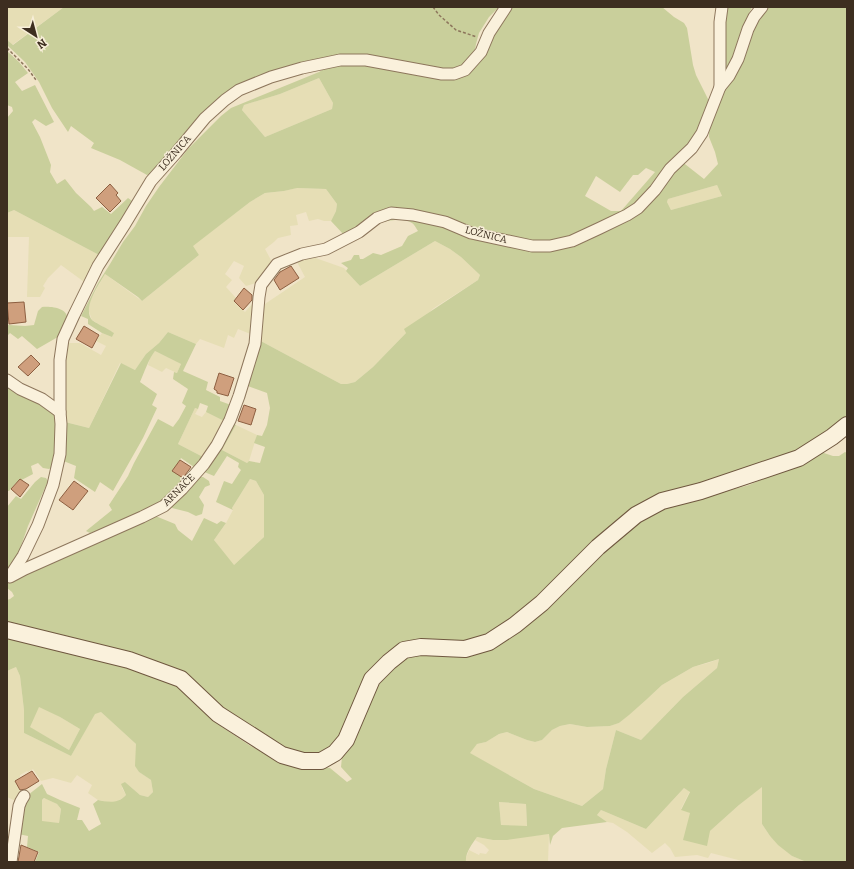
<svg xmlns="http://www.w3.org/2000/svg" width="854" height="869" viewBox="0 0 854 869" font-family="Bitter,serif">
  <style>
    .farmland { fill: #e6deb5 }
    .green { fill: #c9cf9b; fill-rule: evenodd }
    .building { fill: #cf9f7d; stroke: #8d5f41 }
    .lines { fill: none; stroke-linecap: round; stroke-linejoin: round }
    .street-casing { stroke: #8d765c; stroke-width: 13 }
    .secondary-casing { stroke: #6f573f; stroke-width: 18 }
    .path { stroke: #8d765c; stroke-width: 1.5; stroke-dasharray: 3 2; stroke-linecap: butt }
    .street { stroke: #faf1dc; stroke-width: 11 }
    .secondary { stroke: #faf1dc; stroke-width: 16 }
    .labels { text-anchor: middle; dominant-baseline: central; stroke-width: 3; stroke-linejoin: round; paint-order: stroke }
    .street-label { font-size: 10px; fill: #3d2e20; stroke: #f7eed8 }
  </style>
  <rect width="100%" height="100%" fill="#f0e4c8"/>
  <g class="farmland">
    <polygon points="7,7 64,7 12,45 7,40"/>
    <polygon points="319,78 333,103 332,109 265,137 242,110 244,105 280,94"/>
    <polygon points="717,185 722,196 671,210 667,202 668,199"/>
    <polygon points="296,188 326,189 337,204 336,211 331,221 324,221 318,219 309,221 306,212 296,215 298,225 290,226 291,235 278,238 274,242 265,249 272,262 256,283 246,286 239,278 244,266 234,261 225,274 232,280 226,287 236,298 234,302 245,312 254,302 253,335 238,329 234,338 228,335 224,348 200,339 196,344 168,332 159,343 146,354 135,370 120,363 89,428 65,422 62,384 67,343 80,343 101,355 106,346 96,341 102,333 112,337 113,333 92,320 88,309 90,301 105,274 142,301 199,255 192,246 250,202 265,193 284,191"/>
    <polygon points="14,210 101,256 87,284 61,265 48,278 43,286 45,288 40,297 27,297 29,237 7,237 7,213"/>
    <polygon points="435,241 450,249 461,257 480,275 478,280 434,308 406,333 373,367 355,382 347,384 341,384 257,339 259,308 305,277 296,260 307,255 344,268 360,286"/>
    <polygon points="155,351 181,364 177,373 166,368 162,372 148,365 151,355"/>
    <polygon points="195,408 198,409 195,414 202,417 206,412 226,422 205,458 178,444"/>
    <polygon points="236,425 257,435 249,461 247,463 222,450"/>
    <polygon points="250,479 256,481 264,495 264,537 233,566 214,540 226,523 233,510 232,508"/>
    <polygon points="719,659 717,668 683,697 641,740 616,730 606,769 603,789 582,806 534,789 469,753 477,744 486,742 499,734 507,732 527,740 535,742 542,740 552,730 560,726 570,724 587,727 610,726 619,723 646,700 662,685 693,667 708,663"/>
    <polygon points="16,667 20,676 24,710 24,733 71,756 95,713 101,712 136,744 136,766 139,772 151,780 153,792 148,797 140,795 125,782 122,788 126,795 123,798 115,802 108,802 98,800 88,793 92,785 77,775 71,783 53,778 41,781 33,769 28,772 27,771 20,775 20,777 15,781 20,791 18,795 18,802 7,797 7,671"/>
    <polygon points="39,706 60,717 80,729 69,750 29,727"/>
    <polygon points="762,786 762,824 770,836 792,856 804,861 805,862 746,862 711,853 708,858 697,855 675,857 670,848 665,843 652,853 627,832 613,823 607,822 597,815 601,810 646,829 684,788 690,791 681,809 691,813 710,831 739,805"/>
    <polygon points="45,798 57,804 61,809 59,823 42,822 42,800"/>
    <polygon points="499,802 526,804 527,827 501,825"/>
    <polygon points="549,834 548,862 466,862 466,858 469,850 479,855 480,853 486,854 489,850 484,845 475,840 477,837 493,840"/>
  </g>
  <g class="green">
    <polygon points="64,7 499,7 489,17 479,33 476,44 475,50 466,64 446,71 364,56 250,81 152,174 147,175 120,160 91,148 94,143 71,126 68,132 52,108 39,82 25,62 7,45 7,40 13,45"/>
    <path d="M 510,7 L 662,7 L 674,17 L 684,23 L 687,28 L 693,65 L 696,75 L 710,103 L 710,110 L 690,143 L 648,194 L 627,211 L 561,241 L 539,243 L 506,237 L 402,209 L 357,228 L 344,235 L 331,221 L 336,211 L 337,204 L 326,189 L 297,188 L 284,191 L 265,193 L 250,202 L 193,246 L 199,255 L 142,301 L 138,297 L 105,274 C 99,285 82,308 92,320 C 94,322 110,330 114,333 L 112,337 L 102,333 L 88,324 L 88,319 L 81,316 L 98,283 L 110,264 L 123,242 L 135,226 L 146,206 L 159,187 L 188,149 L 221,116 L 231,108 L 319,72 L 330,65 L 373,65 L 447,79 L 457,79 L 471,71 ZM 319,78 L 333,103 L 332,109 L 265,137 L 242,110 L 244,105 L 280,94 ZM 646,168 L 655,172 L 621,211 L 611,211 L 585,196 L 596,176 L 620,192 L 633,175 L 638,175 Z"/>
    <polygon points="724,7 752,7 744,24 734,60 724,79"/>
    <path d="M 765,7 L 847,7 L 847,420 L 796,454 L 666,494 L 534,602 L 493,631 L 470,641 L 405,643 L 387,652 L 379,660 L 366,679 L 341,734 L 335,743 L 327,749 L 320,752 L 311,754 L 295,754 L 220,707 L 207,694 L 7,623 L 7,600 L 10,599 L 14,596 L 12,592 L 7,588 L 7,584 L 32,570 L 153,515 L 175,524 L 178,530 L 192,541 L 204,518 L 217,524 L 221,521 L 226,523 L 214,540 L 234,565 L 264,537 L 264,495 L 256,481 L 250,479 L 232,508 L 233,510 L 216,502 L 224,481 L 232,484 L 241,470 L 238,467 L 239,463 L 227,456 L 214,476 L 202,471 L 231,423 L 236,425 L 222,450 L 247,463 L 249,461 L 260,463 L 265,447 L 254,443 L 257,435 L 262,436 L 267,425 L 270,408 L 267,393 L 245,385 L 257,339 L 341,384 L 347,384 L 355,382 L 373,367 L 406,333 L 404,329 L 478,280 L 480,275 L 461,257 L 450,249 L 435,241 L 360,286 L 346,271 L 348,268 L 341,263 L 351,260 L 354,255 L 359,255 L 360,259 L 363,259 L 373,253 L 381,255 L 402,246 L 408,236 L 418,231 C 416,228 414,224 412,223 C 404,218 392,220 384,222 L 383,220 L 386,218 L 413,218 L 529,249 L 616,223 L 681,161 L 704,179 L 718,164 L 715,152 L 709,137 L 709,133 L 708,129 L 755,20 ZM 717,185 L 722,196 L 671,210 L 667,202 L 668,199 Z"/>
    <polygon points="7,51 19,62 28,73 15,82 22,91 35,85 54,122 46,126 35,119 32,122 40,137 51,165 50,172 57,184 65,179 76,193 91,207 94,211 102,207 111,214 128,198 135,203 101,256 14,210 7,213 7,118 13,111 12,107 7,105"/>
    <path d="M 42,307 C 51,306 70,308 67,321 C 67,325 65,330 63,334 L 37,349 L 22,336 L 18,339 L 10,333 L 7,336 L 7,324 L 9,325 L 25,326 L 34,325 L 38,311 Z"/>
    <path d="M 168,332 L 196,344 L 183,371 L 208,382 L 206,390 L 220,397 L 220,401 L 231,405 L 226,422 L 206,412 L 208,406 L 200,403 L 198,409 L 195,408 L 178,444 L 205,458 L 197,469 L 181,458 L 173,471 L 187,480 L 162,501 L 118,524 L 90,533 L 86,531 L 112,510 L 109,505 L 128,476 L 134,463 L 158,419 L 173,427 L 179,419 L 186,406 L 182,403 L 188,389 L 173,379 L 174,372 L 177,373 L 181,364 L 155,351 C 149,358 144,373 140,382 L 157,394 L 152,405 L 157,408 L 143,438 L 113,491 L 100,482 L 95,492 L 74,478 L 76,466 L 61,460 L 65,422 L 89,428 L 121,363 L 135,370 L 146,354 L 159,343 Z"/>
    <polygon points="7,383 57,412 60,427 53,467 49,469 43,468 38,463 31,466 33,474 16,483 9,491 7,491"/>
    <path d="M 821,452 L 833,456 L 839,456 L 845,452 L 847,453 L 847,862 L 805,862 L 804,861 L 792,856 L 778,845 L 770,836 L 762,824 L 762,787 L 739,805 L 710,831 L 707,846 L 683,840 L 690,813 L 681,810 L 690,792 L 684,788 L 646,829 L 601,810 L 597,815 L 607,822 L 562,828 L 553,836 L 550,845 L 549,834 L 507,840 L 493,840 L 477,837 C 472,844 465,853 466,862 L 35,862 L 39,852 L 27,847 L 28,836 L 18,834 L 20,823 L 28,795 L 42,784 L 47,794 L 60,800 L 80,808 L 77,820 L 82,820 L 89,831 L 101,824 L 93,804 L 98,800 C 108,802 118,804 126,795 L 121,784 L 125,782 L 140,795 L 148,797 L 153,792 L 151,780 L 139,772 L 135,766 L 136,744 L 101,712 L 95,714 L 71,756 L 24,733 L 24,710 L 20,676 L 16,667 L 7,671 L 7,635 L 120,665 L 171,682 L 182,689 L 222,727 L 249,745 L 278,761 L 330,768 L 347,782 L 352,779 L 341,767 L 342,757 L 349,749 L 376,689 L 385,676 L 399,662 L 408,657 L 419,654 L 455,656 L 577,576 L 635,523 L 662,509 L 749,485 L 803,462 ZM 719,659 L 717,668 L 683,697 L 641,740 L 616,730 L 606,769 L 603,789 L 582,806 L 534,789 L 470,753 L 477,744 L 486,742 L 499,734 L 507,732 L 527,740 L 535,742 L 542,740 L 552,730 L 560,726 L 570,724 L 587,727 L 610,726 L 619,723 L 629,715 L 646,700 L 662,685 L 693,667 ZM 39,707 L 60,717 L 80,729 L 69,750 L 30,727 ZM 44,798 L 57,804 L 61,809 L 59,823 L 42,821 L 42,800 ZM 499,802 L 526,804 L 527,826 L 501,825 Z"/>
    <polygon points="41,477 46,478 48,481 28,526 16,560 7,571 7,507 16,496 21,499 35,482"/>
    <polygon points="198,477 203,477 209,481 210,485 205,487 199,497 204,505 202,514 196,516 188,512 172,508 170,504"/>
  </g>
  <g class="building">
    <polygon points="110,184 118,193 116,195 121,201 110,212 96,198"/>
    <polygon points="291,266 299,278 280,290 274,280 280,272"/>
    <polygon points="244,288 252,295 252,300 243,310 234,301"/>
    <polygon points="24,302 26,322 9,324 7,303"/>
    <polygon points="84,326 99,335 92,348 76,339"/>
    <polygon points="31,355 40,364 28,376 18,367"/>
    <polygon points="219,373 234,378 228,396 217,393 217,391 214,389"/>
    <polygon points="244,405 256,409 251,425 238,421"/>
    <polygon points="180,460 191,467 183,478 172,471"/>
    <polygon points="20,479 29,485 20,497 11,489"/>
    <polygon points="74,481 88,491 73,510 59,500"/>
    <polygon points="32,771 39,781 26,789 20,790 15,781"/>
    <polygon points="21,845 38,852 34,862 18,862"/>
  </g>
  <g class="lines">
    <g class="street-casing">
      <g id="street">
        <polyline points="720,87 729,76 738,59 748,29 754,17 762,7"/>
        <polyline points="7,380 20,389 42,399 60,412"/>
        <polyline points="10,576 23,556 38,525 53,485 60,454 61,424 60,412 60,360 63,339 74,315 98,266 125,224 151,181 176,153 205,118 225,100 239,90 271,77 302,68 340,60 366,60 442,74 454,74 465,70 481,52 489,33 506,7"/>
        <polyline points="10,577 25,569 142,517 164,506 182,489 204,464 217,445 230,420 239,396 255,344 259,297 261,285 277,264 302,254 326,249 359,232 377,218 391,213 413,215 445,222 471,233 494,238 532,246 550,246 572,241 600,228 627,215 638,208 655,190 670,169 692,148 702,133 720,87 720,22 722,7"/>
        <polyline points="11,862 19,806 21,801 24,796"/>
      </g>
    </g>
    <g class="secondary-casing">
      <polyline id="secondary" points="7,630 129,660 181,679 218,714 282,755 303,761 321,761 335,753 346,740 372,679 389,662 404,650 421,647 465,649 489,642 515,625 542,603 598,547 636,515 662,501 701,491 799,458 832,437 847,425"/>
    </g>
    <g class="path">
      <polyline points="433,7 439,15 456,30 477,37"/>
      <polyline points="7,48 28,69 36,80"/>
    </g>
    <use href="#street" class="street"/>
    <use href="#secondary" class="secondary"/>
  </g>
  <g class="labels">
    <g class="street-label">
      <text transform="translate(175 153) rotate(-49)">LOŽNICA</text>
      <text transform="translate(486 235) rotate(14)">LOŽNICA</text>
      <text transform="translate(179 490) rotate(-45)">ARNAČE</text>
    </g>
  </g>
  <rect width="854" height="869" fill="none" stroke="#3d2e20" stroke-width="16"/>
  <g transform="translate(36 36) rotate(144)" stroke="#f7eed8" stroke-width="3" paint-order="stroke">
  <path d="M0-3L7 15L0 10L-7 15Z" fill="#3d2e20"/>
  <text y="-6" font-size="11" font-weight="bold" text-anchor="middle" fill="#3d2e20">N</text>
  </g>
</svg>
